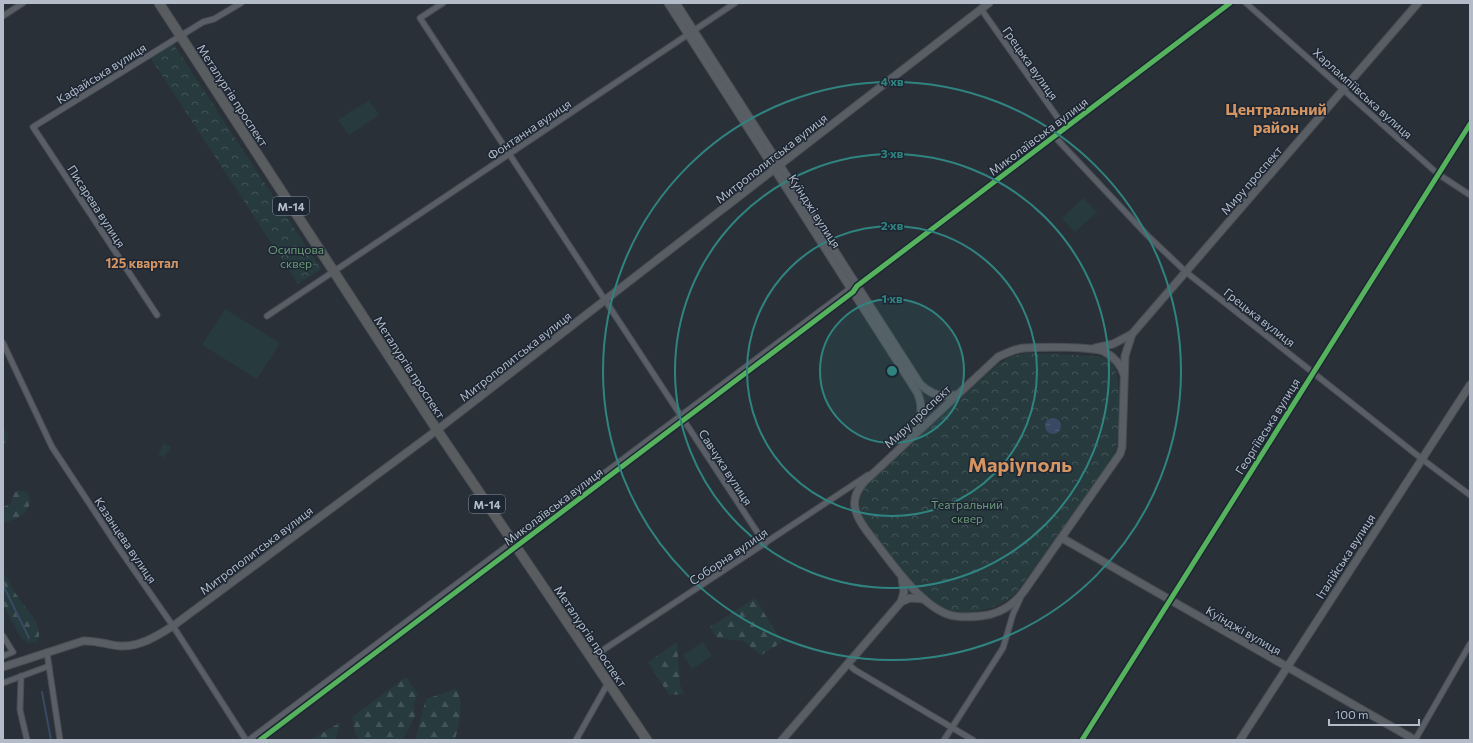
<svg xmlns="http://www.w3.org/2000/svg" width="1473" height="743" viewBox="0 0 1473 743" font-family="Commissioner,sans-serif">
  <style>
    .green { fill: #273a3e }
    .forest { fill: url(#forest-firs) }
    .park { fill: url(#park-crowns) }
    .water { fill: url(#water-ripples) }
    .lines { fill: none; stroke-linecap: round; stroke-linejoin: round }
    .stream { stroke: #384963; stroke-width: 2 }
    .street-casing { stroke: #484c53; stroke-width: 7 }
    .secondary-casing { stroke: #484c53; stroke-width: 9 }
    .highway-casing { stroke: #474c53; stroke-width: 11 }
    .street { stroke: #5a5e66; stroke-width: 5 }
    .secondary { stroke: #595d64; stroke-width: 7 }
    .highway { stroke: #5a5d60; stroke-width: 9 }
    .tram { stroke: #595d64; stroke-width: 1 }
    .cycleway-casing { stroke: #1d2633; stroke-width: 8 }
    .cycleway { stroke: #56b35d; stroke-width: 5 }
    .ring { fill: none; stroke: #308480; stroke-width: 2 }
    .labels { text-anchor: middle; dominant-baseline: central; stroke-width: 3; stroke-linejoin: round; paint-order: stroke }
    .shield { fill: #1d2633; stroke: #878f9c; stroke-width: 1 }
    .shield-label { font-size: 11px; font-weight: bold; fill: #b4bcc9 }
    .street-label { font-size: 12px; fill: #b4bcc9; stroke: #1d2633 }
    .park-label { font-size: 12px; fill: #6b9a76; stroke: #1d2633 }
    .neighbourhood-label { font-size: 13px; font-weight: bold; fill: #d59563; stroke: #1d2633 }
    .district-label { font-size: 16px; font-weight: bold; fill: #d59563; stroke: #1d2633 }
    .town-label { font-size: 20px; font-weight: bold; fill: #d59563; stroke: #1d2633 }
    .centre { fill: #308480; stroke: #1d2633; stroke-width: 2 }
    .ring-label { font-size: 12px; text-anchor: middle; font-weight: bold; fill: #308480; stroke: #1d2633; stroke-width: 3; stroke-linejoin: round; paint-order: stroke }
  </style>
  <defs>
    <pattern id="forest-firs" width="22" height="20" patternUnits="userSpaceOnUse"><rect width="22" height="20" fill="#273a3e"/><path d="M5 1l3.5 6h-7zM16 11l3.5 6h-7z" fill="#445559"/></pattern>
    <pattern id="park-crowns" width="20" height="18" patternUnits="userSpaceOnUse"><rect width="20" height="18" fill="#273a3e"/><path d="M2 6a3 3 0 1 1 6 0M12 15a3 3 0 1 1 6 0" fill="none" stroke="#445559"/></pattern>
    <pattern id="water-ripples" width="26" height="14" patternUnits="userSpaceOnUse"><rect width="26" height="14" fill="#384963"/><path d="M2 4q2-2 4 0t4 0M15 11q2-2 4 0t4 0" fill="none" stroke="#526178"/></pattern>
  </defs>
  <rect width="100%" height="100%" fill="#2a3038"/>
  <g class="green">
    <polygon points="369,100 379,115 349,135 338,120"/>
    <polygon points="1083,198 1097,212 1075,232 1062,218"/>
    <polygon points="225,309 280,343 257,379 202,345"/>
    <polygon points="164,443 171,447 164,458 158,454"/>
    <polygon points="703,642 712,656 692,669 683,655"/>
  </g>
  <g class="forest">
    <polygon points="3,428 8,434 6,442 3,444"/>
    <path d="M 19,490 L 27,492 C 37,509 18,521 3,522 L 3,507 L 10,504 L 15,492 Z"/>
    <path d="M 3,572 C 8,580 12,589 18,597 C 25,609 46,626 37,642 L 29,643 L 22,639 L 3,605 Z"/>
    <polygon points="755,598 782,642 761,655 743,641 717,638 710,627"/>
    <polygon points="677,642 680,685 684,694 669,695 648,662"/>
    <polygon points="406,677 418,694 414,704 415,716 403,740 359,740 355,733 352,717"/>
    <path d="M 456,689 C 465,705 459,723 455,740 L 415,740 L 426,699 Z"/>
    <polygon points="341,722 335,740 310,740"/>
  </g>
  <g class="park">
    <polygon points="172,42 321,269 298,284 150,57"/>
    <path d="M 1025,353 L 1095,356 C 1102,357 1109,358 1113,365 C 1123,380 1120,442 1113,459 L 1015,594 C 1000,608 969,616 949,611 C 925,603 864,532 860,507 C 858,496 864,487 871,480 L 996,366 L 1010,357 Z"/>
  </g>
  <circle class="water" cx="1053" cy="426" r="8"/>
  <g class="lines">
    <g class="stream">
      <polyline points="3,585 29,638"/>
      <polyline points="42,692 51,740"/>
    </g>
    <g class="street-casing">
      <g id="street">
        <polyline points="443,3 420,18 765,544"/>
        <polyline points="1246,3 1438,174 1470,195"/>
        <polyline points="981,9 1065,128"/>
        <polyline points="3,16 23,3"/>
        <polyline points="1054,136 1147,235 1186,272 1422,459 1470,495"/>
        <polyline points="157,315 33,127 203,22 214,19 241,3"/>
        <polyline points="267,316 735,3"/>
        <polyline points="3,343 52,447 118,547 173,626 246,740"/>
        <polyline points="3,636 13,652 3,656"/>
        <polyline points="47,653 60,740"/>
        <polyline points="591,658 868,475"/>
        <polyline points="848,664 855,670 973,740"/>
        <polyline points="21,676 20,710 27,740"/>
        <polyline points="3,683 49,666"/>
        <polyline points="249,740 852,287"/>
        <polyline points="260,740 853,292 857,286 1230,3"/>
        <polyline points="576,740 608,683"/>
        <polyline points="944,740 1003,648 1013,614 1020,599"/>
        <polyline points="1082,740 1470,124"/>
        <polyline points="1415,740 1470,644"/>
      </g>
    </g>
    <g class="secondary-casing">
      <g id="secondary">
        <path d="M 668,3 L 917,392 C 923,405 922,418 916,431"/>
        <path d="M 676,3 L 920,384 C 930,394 941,398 955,395"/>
        <polyline points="1095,348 1113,344 1132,334"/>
        <path d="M 1124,375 C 1121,365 1114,357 1105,352 C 1092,346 1040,347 1024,348 C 1015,349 1006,353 998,357 L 864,482 C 858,489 853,497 855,507 C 857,522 873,538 882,551 C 898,572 924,607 950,615 C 960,618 971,617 981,616 C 999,614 1013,606 1024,591 L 1120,454 L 1122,447 L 1125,356 L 1132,334 L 1418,3"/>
        <polyline points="1062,538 1415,740"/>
        <polyline points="901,602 910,598 924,599"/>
        <path d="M 3,667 L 83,641 C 96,640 107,645 120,646 C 140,647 157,636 173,626 L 437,430 L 989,3"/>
        <polyline points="782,740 901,602 904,592 902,578"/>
        <polyline points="1240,740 1470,385"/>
      </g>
    </g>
    <g class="highway-casing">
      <polyline id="highway" points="159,3 437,430 647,740"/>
    </g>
    <use href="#street" class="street"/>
    <use href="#secondary" class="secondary"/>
    <use href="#highway" class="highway"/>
    <path class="tram" d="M 268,733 L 279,720 L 841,297 C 847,289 848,282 844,273 L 671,3"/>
    <g class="cycleway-casing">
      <g id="cycleway">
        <polyline points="260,740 853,292 857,286 1230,3"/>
        <polyline points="1082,740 1470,124"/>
      </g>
    </g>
    <use href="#cycleway" class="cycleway"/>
  </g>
  <circle cx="892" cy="371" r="72" fill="#308480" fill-opacity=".12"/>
  <g class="ring">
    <circle cx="892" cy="371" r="72"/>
    <circle cx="892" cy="371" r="145"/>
    <circle cx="892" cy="371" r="217"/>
    <circle cx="892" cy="371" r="289"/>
  </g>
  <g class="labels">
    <g class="shield">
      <rect x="273" y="197" width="36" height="18" rx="3"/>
      <rect x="469" y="495" width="36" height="18" rx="3"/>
    </g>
    <g class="shield-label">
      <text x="291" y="206">М-14</text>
      <text x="487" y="504">М-14</text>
    </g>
    <g class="street-label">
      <text transform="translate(1031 63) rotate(55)">Грецька вулиця</text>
      <text transform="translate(101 73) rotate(-32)">Кафайська вулиця</text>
      <text transform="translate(1363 93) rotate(42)">Харлампіївська вулиця</text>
      <text transform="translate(233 95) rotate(57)">Металургів проспект</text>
      <text transform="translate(529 129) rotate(-34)">Фонтанна вулиця</text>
      <text transform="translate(1038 136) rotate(-37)">Миколаївська вулиця</text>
      <text transform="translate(771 158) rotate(-38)">Митрополитська вулиця</text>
      <text transform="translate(1251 180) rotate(-49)">Миру проспект</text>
      <text transform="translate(97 206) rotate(57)">Писарева вулиця</text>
      <text transform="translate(815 211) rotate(57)">Куїнджі вулиця</text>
      <text transform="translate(1260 317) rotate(38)">Грецька вулиця</text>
      <text transform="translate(515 356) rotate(-38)">Митрополитська вулиця</text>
      <text transform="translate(410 367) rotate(57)">Металургів проспект</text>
      <text transform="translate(917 416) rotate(-43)">Миру проспект</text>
      <text transform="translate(1267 426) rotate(-58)">Георгіївська вулиця</text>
      <text transform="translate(726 467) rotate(57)">Савчука вулиця</text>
      <text transform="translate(553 506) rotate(-37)">Миколаївська вулиця</text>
      <text transform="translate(126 540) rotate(56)">Казанцева вулиця</text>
      <text transform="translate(256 550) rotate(-37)">Митрополитська вулиця</text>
      <text transform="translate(728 556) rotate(-34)">Соборна вулиця</text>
      <text transform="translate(1345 556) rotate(-57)">Італійська вулиця</text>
      <text transform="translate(1244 630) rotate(30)">Куїнджі вулиця</text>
      <text transform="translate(591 636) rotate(56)">Металургів проспект</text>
    </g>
    <g class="park-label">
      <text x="296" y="249">Осипцова<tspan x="296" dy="14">сквер</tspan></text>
      <text x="967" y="504">Театральний<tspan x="967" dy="14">сквер</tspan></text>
    </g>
    <g class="neighbourhood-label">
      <text x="142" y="263">125 квартал</text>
    </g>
    <g class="district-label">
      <text x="1276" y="108">Центральний<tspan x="1276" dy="18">район</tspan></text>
    </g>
    <g class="town-label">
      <text x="1020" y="464">Маріуполь</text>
    </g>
  </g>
  <circle cx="892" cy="371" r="6" class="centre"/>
  <g class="ring-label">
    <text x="892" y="86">4 хв</text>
    <text x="892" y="158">3 хв</text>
    <text x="892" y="230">2 хв</text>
    <text x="892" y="303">1 хв</text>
  </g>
  <rect width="1473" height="743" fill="none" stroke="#b4bcc9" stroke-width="8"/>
  <path d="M1329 719v6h90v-6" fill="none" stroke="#b4bcc9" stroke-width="2"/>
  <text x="1335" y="719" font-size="12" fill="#b4bcc9" stroke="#1d2633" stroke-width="3" paint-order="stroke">100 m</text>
</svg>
